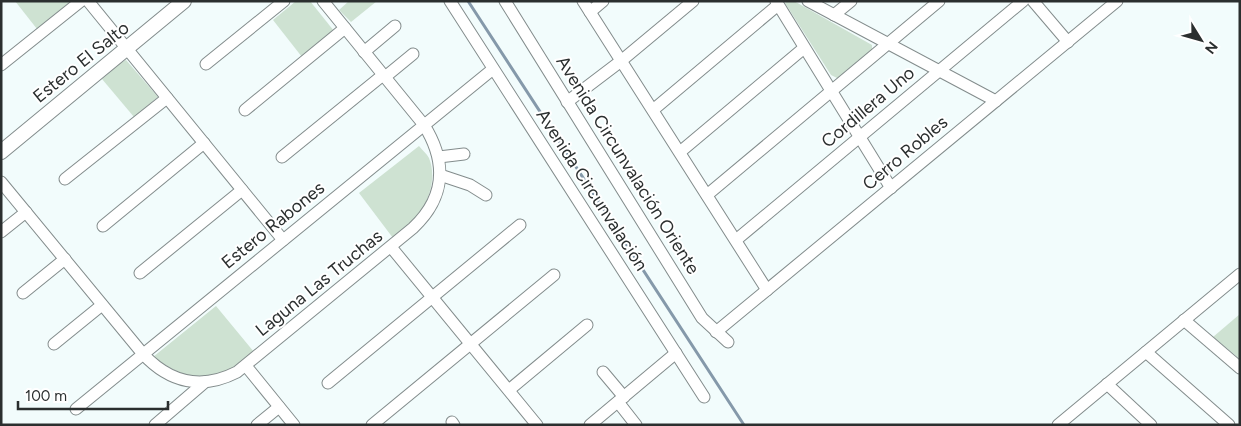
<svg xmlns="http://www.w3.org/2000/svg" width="1241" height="426" viewBox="0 0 1241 426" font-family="Figtree,sans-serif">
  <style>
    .green { fill: #cee2d2 }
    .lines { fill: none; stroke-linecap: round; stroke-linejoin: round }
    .stream { stroke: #8599aa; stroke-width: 3 }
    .minor-casing { stroke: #838c8c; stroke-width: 13 }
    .tertiary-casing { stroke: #838c8c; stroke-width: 16 }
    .minor { stroke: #fff; stroke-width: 11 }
    .tertiary { stroke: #fff; stroke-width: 14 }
    .labels { text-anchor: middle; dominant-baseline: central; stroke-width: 4; stroke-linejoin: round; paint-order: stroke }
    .street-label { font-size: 18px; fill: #2b2f2f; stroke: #fff }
  </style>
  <rect width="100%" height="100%" fill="#f2fcfc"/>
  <g class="green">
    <polygon points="15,1 71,1 37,29"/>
    <polygon points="296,1 310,1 334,31 302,57 273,20"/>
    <polygon points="349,1 377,1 351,22 339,10"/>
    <polygon points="787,1 794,1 872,45 872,51 839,79 831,75 785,3"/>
    <polygon points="126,60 158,97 134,117 102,79 120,63"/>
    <path d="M 419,146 C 422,150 427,154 429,158 C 438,180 427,207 412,223 C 407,229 399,233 393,238 L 359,193 Z"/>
    <path d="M 216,306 L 254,352 C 247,358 240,366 232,369 C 200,384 180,376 153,357 Z"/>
    <polygon points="1240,314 1240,359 1213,337"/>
  </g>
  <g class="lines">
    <polyline class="stream" points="468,1 744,425"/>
    <g class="minor-casing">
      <g id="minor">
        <polyline points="88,1 283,240"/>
        <polyline points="450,1 704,397"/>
        <polyline points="505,1 702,318 728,342"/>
        <polyline points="583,1 767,290"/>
        <polyline points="776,1 891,188"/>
        <polyline points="808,1 996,101"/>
        <polyline points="1033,1 1068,42"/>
        <polyline points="590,12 603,1"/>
        <polyline points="834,15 851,1"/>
        <polyline points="364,52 395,26"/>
        <polyline points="206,64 284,1"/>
        <polyline points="1,65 81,1"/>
        <polyline points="385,77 413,54"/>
        <polyline points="567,102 621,61 693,1"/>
        <polyline points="245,110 345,28"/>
        <polyline points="653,110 778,5"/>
        <polyline points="680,152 804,48"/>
        <polyline points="282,157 383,75"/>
        <polyline points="439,157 464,154"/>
        <polyline points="440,175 470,185 486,195"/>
        <polyline points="65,179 167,98"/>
        <path d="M 1,182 L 143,354 C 170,383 202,390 237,372 L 413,228 C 446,197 447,162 424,125 L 323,1"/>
        <polyline points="707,195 939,1"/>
        <polyline points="103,226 204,143"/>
        <polyline points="1,232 26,212"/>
        <polyline points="736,240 1023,1"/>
        <polyline points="391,247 537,425"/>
        <polyline points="140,273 242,190"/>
        <polyline points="23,293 65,259"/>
        <polyline points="1184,320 1240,368"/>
        <polyline points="716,332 1117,1"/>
        <polyline points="54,344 102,305"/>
        <polyline points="1146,352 1229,425"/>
        <polyline points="246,366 294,425"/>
        <polyline points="603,372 624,397"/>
        <polyline points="328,383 520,225"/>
        <polyline points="1107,384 1151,425"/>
        <polyline points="509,390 587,325"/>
        <polyline points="618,402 636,425"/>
        <polyline points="76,409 493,69"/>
        <polyline points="452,422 454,425"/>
        <polyline points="155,425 205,382"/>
        <polyline points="257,425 279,407"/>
        <polyline points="372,425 554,275"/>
        <polyline points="590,425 676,353"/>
        <polyline points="1058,425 1240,274"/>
      </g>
    </g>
    <g class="tertiary-casing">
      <polyline id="tertiary" points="1,152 184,1"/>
    </g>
    <use href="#minor" class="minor"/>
    <use href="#tertiary" class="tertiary"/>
  </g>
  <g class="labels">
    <g class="street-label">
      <text transform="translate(81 62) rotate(-39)">Estero El Salto</text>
      <text transform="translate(868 107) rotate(-40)">Cordillera Uno</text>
      <text transform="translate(905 153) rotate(-40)">Cerro Robles</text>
      <text transform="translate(628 165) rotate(58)">Avenida Circunvalación Oriente</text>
      <text transform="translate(592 190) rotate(57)">Avenida Circunvalación</text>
      <text transform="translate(273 225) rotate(-39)">Estero Rabones</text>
      <text transform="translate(319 283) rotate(-39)">Laguna Las Truchas</text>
    </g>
  </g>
  <rect width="1241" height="426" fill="none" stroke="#2b2f2f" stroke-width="5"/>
  <g transform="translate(1201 40) rotate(127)" stroke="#ffffff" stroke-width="4" paint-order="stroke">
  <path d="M0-4L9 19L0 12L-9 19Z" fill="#2b2f2f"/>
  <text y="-8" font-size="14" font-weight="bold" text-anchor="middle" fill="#2b2f2f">N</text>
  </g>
  <path d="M18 401v8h150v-8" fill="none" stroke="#2b2f2f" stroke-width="2.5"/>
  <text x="25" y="401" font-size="15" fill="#2b2f2f" stroke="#ffffff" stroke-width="4" paint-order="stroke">100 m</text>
</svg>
